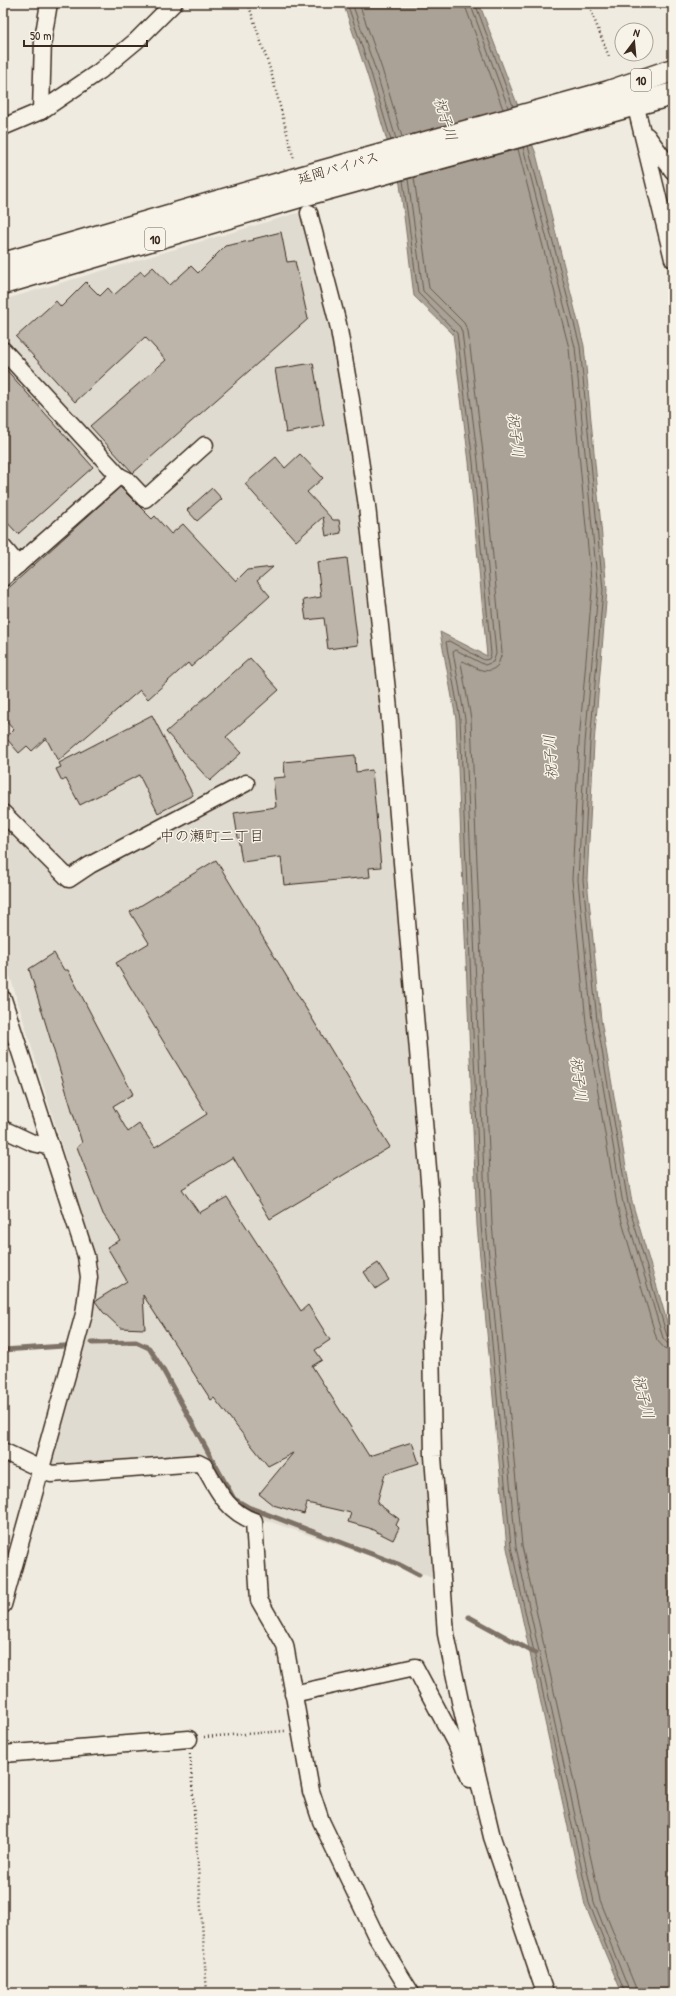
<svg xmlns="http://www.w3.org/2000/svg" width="676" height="1996" viewBox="0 0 676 1996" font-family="'Patrick Hand','Klee One',sans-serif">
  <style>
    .built { fill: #e0dbd0 }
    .water { fill: #aaa296; stroke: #7e7266 }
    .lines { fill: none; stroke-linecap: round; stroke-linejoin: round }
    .shore { stroke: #675a4e; stroke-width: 1 }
    .stream { stroke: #7e7266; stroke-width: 5 }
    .building { fill: #bdb5aa; stroke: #3b2a1e }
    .minor-casing { stroke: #3b2a1e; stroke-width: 19 }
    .highway-casing { stroke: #3b2a1e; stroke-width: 25 }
    .path { stroke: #3b2a1e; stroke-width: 2.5; stroke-dasharray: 1 3; stroke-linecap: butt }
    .minor { stroke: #f7f3e8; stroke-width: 16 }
    .highway { stroke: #f7f3e8; stroke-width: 22 }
    .labels { text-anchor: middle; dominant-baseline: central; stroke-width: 3; stroke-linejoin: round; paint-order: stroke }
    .shield { fill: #f7f3e8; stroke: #73665b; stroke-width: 1 }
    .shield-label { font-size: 13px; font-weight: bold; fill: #3b2a1e }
    .street-label { font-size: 14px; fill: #3b2a1e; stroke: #f7f3e8 }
    .water-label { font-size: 15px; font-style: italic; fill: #625448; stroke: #f7f3e8 }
    .neighbourhood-label { font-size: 15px; fill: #3b2a1e; stroke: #f7f3e8 }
  </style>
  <rect width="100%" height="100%" fill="#efebe0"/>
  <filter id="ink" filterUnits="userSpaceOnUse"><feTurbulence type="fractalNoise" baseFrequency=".025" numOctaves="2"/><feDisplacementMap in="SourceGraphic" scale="8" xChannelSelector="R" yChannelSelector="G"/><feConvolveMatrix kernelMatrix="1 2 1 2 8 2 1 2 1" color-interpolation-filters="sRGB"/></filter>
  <g filter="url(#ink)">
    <polygon class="built" points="297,213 305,217 330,316 351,446 400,896 425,1244 436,1579 245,1513 228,1500 202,1456 49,1469 94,1293 98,1266 3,953 3,827 8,802 3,797 3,300"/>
    <polygon class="water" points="343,3 479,3 536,154 584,346 607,590 594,743 587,880 601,1020 632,1202 673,1342 673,1993 622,1993 585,1905 507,1548 477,1225 456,719 440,632 487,656 469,462 453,334 414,296 400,184 367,74"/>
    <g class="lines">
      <g class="shore">
        <polyline points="347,3 371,73 391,140"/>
        <polyline points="352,3 376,71 396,139"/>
        <polyline points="359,3 382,69 402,137"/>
        <polyline points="464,3 503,109"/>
        <polyline points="470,3 508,107"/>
        <polyline points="475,3 513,106"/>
        <polyline points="528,146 580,346 603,590 590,743 583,880 597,1021 628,1203 667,1336 673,1339"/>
        <polyline points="523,147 575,347 598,590 585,743 578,880 592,1021 623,1204 663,1338 667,1343 673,1344"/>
        <polyline points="518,149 569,348 592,590 579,742 572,879 586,1022 617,1205 657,1340 664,1348 673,1351"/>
        <path d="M 414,177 L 429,288 L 464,323 L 468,331 L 484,461 L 502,653 L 498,665 C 487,677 475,667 463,661 L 461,663 L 471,719 L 492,1224 L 522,1546 L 600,1900 L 635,1986 L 636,1993"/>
        <polyline points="408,179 423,291 460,327 462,332 478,461 496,654 493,662 485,665 456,650 453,652 465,719 486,1224 516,1547 594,1902 630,1993"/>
        <polyline points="403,180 418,293 457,333 473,462 491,654 489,659 484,660 449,641 446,642 460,719 481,1225 511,1547 589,1903 625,1993"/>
      </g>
      <g class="stream">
        <polyline points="92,1343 136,1342 149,1348 162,1368 234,1499 248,1507 398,1564 419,1575"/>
        <polyline points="3,1350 64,1346"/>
        <polyline points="469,1617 535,1653"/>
      </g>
    </g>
    <g class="building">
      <polygon points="281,232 287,262 295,261 308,319 133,473 90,426 166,360 145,337 75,402 16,337 56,301 61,307 86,282 100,296 108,288 114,295 141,271 144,275 153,267 170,285 191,266 198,273 225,246 254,240 253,239"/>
      <polygon points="313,363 324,426 286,433 275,369"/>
      <polygon points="3,366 93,467 18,534 3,518"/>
      <polygon points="300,454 323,478 307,492 333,520 339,520 341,533 326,536 323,517 296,541 245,484 276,457 285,468"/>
      <polygon points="120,487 152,519 155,516 171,534 183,524 236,581 247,570 273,567 257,581 270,596 191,667 188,663 148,699 140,690 58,761 46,738 32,751 27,746 19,753 6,738 14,730 3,718 3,593"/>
      <polygon points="212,488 222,499 197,521 187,510"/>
      <polygon points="347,558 358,645 328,649 324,618 306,620 303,600 321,597 317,562"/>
      <polygon points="250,658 279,690 226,737 241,753 210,781 166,732"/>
      <polygon points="152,715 193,795 158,813 139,775 80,805 66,779 62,781 56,769 61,767 59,763"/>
      <polygon points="355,755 356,772 372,770 381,867 369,868 370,877 284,885 281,857 242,862 234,813 276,807 273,778 285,777 284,762"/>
      <polygon points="216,860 390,1147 270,1219 233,1157 182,1189 199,1213 227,1197 301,1311 308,1305 330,1340 315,1350 322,1360 312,1366 369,1456 412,1442 419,1463 385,1474 377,1503 399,1519 396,1525 399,1528 393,1540 369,1528 348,1522 351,1513 307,1503 304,1514 273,1505 259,1494 293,1453 268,1466 214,1398 211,1400 143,1295 145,1329 120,1328 103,1312 95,1301 127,1281 107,1247 120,1240 103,1214 77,1147 82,1143 29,969 54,953 64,970 68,970 133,1094 113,1106 128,1132 139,1124 155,1147 207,1114 116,963 149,943 130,912"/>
      <polygon points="378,1263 389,1280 375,1289 364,1272"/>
    </g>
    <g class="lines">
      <g class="minor-casing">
        <g id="minor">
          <polyline points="633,95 673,259"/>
          <polyline points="41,111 43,39 49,3"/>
          <polyline points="3,127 41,111 100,71 136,41 174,3"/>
          <polyline points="647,136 673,171"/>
          <polyline points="309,213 338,324 350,393 367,506 389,709 431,1204 434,1311 431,1338 433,1456 446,1634 461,1706 492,1837 545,1993"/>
          <polyline points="3,350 119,476 3,578"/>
          <polyline points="119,476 127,480 145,499 205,445"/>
          <polyline points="3,547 18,565"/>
          <polyline points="3,813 69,879 90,865 246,783"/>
          <polyline points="3,999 86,1256 89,1277 84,1314 3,1605"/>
          <polyline points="3,1129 33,1143 51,1147"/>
          <path d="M 3,1451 L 51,1474 L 198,1463 L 204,1466 C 217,1489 227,1512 254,1521 L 259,1600 L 285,1645 L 311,1791 L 321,1821 L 376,1936 L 411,1993"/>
          <polyline points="293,1694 415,1667 458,1748 470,1779"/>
          <polyline points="3,1754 189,1739"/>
        </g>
      </g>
      <g class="highway-casing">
        <g id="highway">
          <polyline points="3,264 303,177 609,92 673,70"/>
          <polyline points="3,283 307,194 673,94"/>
        </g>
      </g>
      <g class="path">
        <polyline points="248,3 271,72 294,160"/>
        <polyline points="588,3 609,57"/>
        <polyline points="204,1737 285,1731"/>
        <polyline points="190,1754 207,1993"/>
        <polyline points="349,1993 391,1990"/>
      </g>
      <use href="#minor" class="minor"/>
      <use href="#highway" class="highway"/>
    </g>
  </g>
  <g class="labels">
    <g class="shield">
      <rect x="631" y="69" width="20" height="22" rx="3"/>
      <rect x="145" y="228" width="20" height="22" rx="3"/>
    </g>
    <g class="shield-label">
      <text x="641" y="80">10</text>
      <text x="155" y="239">10</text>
    </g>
    <g class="street-label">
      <text transform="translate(338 167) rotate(-16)">延岡バイパス</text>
    </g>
    <g class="water-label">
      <text transform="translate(446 119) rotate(72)">祝子川</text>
      <text transform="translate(516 435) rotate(83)">祝子川</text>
      <text transform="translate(550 757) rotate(-94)">祝子川</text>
      <text transform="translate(579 1079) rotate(83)">祝子川</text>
      <text transform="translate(644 1397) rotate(76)">祝子川</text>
    </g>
    <g class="neighbourhood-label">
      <text x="212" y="835">中の瀬町二丁目</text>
    </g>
  </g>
  <rect width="676" height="1996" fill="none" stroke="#f7f3e8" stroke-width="16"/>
  <rect x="8" y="8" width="660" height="1980" fill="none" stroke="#3b2a1e" stroke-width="1.5" filter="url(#ink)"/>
  <g transform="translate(634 42) rotate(16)"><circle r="19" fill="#f7f3e8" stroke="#aca397"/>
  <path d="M0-3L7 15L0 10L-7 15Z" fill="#3b2a1e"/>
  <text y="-6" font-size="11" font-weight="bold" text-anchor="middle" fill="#3b2a1e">N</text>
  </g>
  <path d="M24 40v6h123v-6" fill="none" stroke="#3b2a1e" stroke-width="2"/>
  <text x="30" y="40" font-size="12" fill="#3b2a1e" stroke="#f7f3e8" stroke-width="3" paint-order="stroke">50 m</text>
</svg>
